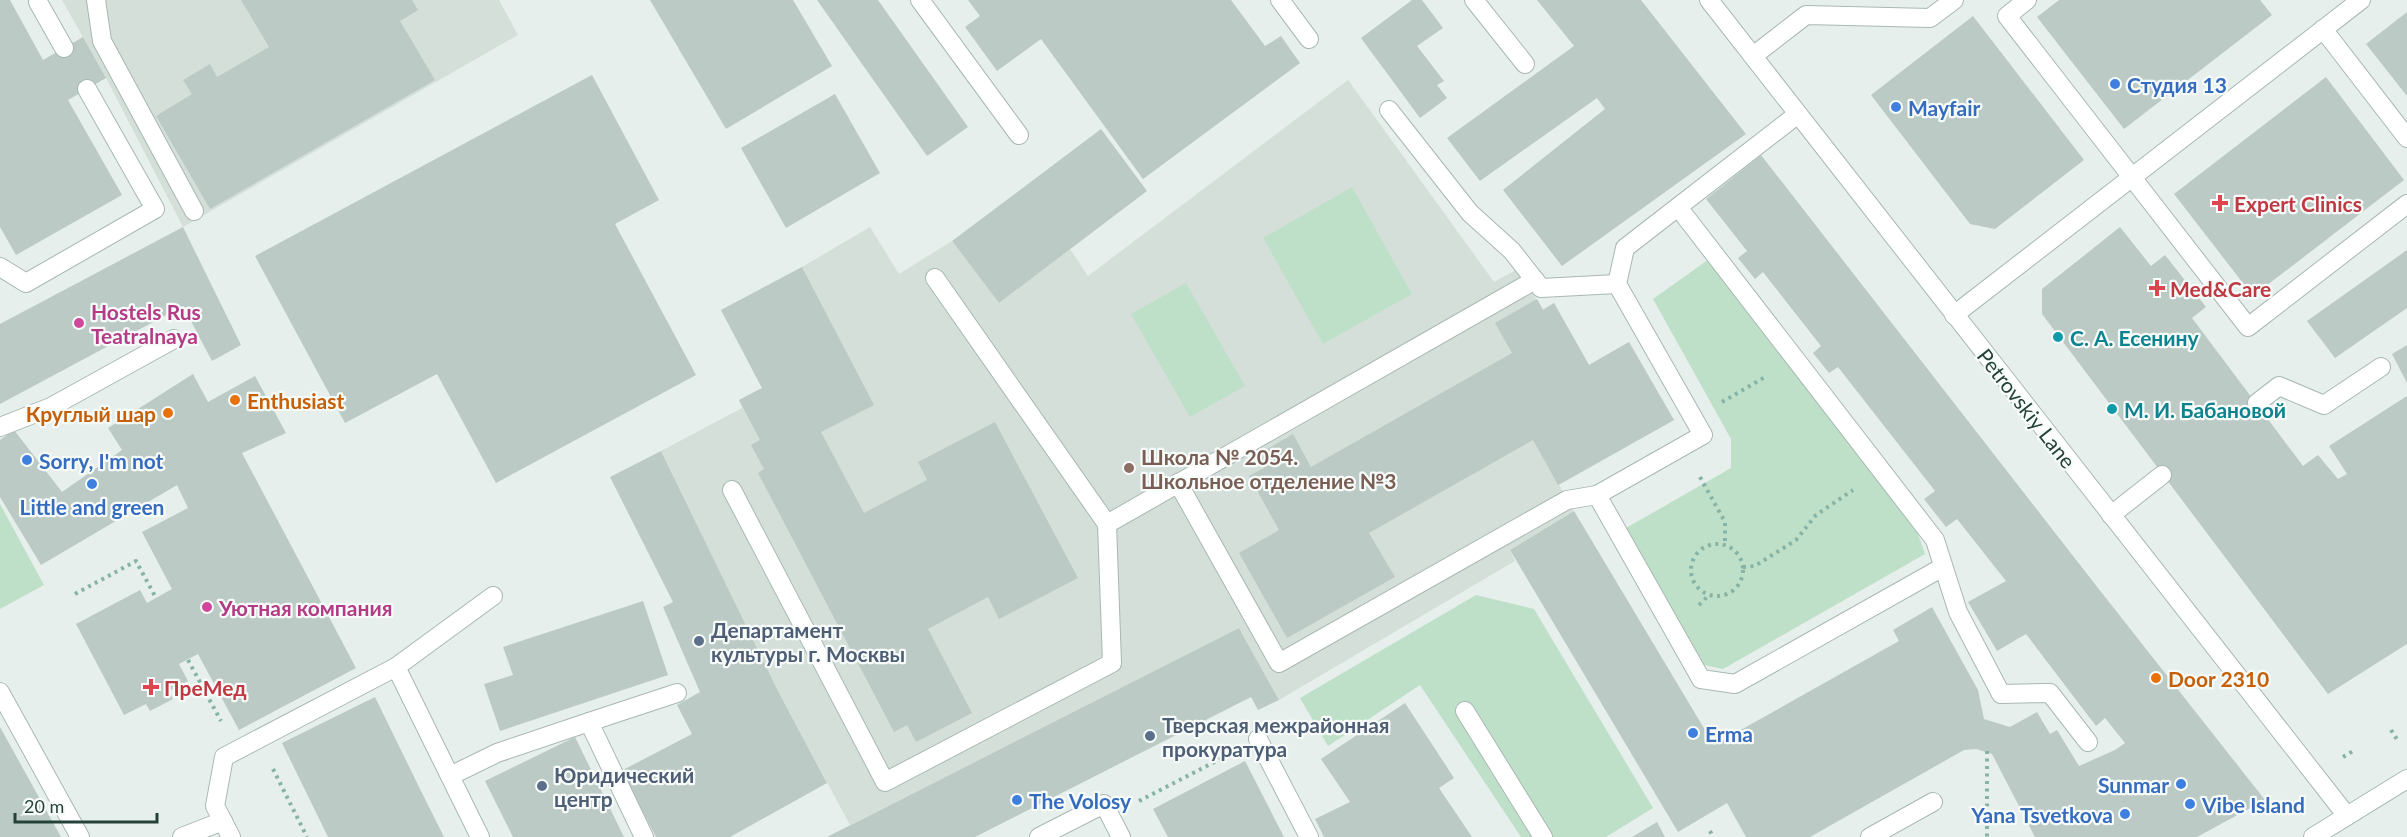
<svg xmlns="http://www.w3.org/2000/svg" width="2407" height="837" viewBox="0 0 2407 837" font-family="Lato,sans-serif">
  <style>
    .built { fill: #d4dfda }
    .green { fill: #bfe0c8 }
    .building { fill: #bbcac4 }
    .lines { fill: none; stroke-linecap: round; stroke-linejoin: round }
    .lane-casing { stroke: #a8b8b2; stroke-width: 20 }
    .street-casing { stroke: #a8b8b2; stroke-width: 20 }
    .secondary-casing { stroke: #a4bbb3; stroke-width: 20 }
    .path { stroke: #86b3a5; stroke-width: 4; stroke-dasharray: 3 4.5; stroke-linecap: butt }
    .lane { stroke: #fff; stroke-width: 18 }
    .street { stroke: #fff; stroke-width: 18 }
    .secondary { stroke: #fff; stroke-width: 18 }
    .shop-dot { fill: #3f7fe0; stroke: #f7fbf9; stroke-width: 2 }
    .health-dot { fill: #e0444e; stroke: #f7fbf9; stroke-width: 2 }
    .hotel-dot { fill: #d1479c; stroke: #f7fbf9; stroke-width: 2 }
    .culture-dot { fill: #0f9aa8; stroke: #f7fbf9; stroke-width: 2 }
    .food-dot { fill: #e8710a; stroke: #f7fbf9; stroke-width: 2 }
    .education-dot { fill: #8d6e63; stroke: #f7fbf9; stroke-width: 2 }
    .service-dot { fill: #5c6f8a; stroke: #f7fbf9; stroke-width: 2 }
    .labels { text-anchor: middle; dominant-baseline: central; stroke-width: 4.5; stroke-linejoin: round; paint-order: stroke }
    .shop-label { font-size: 21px; font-weight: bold; fill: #366cbe; stroke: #f7fbf9; text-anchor: start }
    .health-label { font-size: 21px; font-weight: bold; fill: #be3a42; stroke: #f7fbf9; text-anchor: start }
    .hotel-label { font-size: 21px; font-weight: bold; fill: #b23c85; stroke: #f7fbf9; text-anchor: start }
    .culture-label { font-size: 21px; font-weight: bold; fill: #0d838f; stroke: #f7fbf9; text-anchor: start }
    .food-label { font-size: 21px; font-weight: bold; fill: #c56008; stroke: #f7fbf9; text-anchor: start }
    .street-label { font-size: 21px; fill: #24423a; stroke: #f7fbf9 }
    .education-label { font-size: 21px; font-weight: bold; fill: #785e54; stroke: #f7fbf9; text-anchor: start }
    .service-label { font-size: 21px; font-weight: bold; fill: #4e5e75; stroke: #f7fbf9; text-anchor: start }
  </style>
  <rect width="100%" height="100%" fill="#e6efeb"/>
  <g class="built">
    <polygon points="62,0 499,0 518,35 183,227 106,78"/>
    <polygon points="1348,80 1494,282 1516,270 1543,309 1554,303 1589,365 1629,342 1674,420 1559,485 1574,511 1510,550 1515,561 1279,700 1239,628 850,825 777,689 661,451 742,408 739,400 762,388 721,310 802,267 870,227 899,274 952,241 999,303 1070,249 1088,276"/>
  </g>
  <g class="green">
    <polygon points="1352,187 1412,294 1323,344 1263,238"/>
    <polygon points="1709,259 1915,526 1925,554 1723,669 1704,665 1626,528 1731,468 1731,439 1653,299"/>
    <polygon points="1186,283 1245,386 1190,417 1131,314"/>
    <polygon points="0,504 44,585 0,609"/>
    <polygon points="1476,595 1534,609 1653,808 1606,837 1521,837 1420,685 1328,746 1300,698"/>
  </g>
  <g class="building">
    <polygon points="0,0 10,0 43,60 83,37 106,78 68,100 122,195 16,255 0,227"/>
    <polygon points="241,0 412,0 418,10 400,21 435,80 210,209 156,116 192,94 183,80 210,64 217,77 269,47"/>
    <polygon points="650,0 793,0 832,66 726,129"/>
    <polygon points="817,0 878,0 968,127 927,156"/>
    <polygon points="968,0 1231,0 1265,46 1281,36 1300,63 1143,179 1041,39 997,71 965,27 980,16"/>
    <polygon points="1412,0 1422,0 1443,28 1417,46 1444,81 1437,85 1447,98 1420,118 1361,38"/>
    <polygon points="1537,0 1641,0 1746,134 1562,266 1503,190 1605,109 1597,98 1480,181 1447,138 1574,46"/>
    <polygon points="2059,0 2260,0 2272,15 2124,129 2037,17"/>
    <polygon points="2407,12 2407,96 2366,44"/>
    <polygon points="1973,16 2084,160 1995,229 1970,224 1871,95"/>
    <polygon points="592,75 659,200 615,224 696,375 496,483 437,374 345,423 255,256"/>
    <polygon points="2326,77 2404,180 2253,296 2174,194"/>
    <polygon points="835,94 880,173 786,228 741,148"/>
    <polygon points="1101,129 1147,191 999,303 952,241"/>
    <polygon points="1761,155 2098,588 2265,800 2197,837 2035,837 1992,754 1976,749 1964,750 1810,837 1746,837 1727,803 1678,832 1510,550 1574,511 1714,745 1899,641 1893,630 1932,607 1978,690 1984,719 2010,727 2037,712 2050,734 2057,730 2079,766 2115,750 2125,743 2105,718 2096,726 2026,634 1997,651 1968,602 2006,581 1957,519 1946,527 1924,499 1935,491 1838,367 1829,373 1813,353 1821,346 1763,272 1755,279 1738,258 1747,251 1706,199"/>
    <polygon points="183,227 241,345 212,361 183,306 0,404 0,324"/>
    <polygon points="2120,227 2151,266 2165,255 2206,307 2192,318 2303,466 2318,455 2338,479 2347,474 2329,446 2407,396 2407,644 2328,694 2042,314 2042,289"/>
    <polygon points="2407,250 2407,308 2335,358 2307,321"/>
    <polygon points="802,267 874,405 821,432 864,513 927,480 918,462 995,422 1078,578 999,619 988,597 928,629 972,713 916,742 907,725 894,732 758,473 764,469 751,445 760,440 739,400 762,388 721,310"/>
    <polygon points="1537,299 1543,310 1554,303 1589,365 1629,342 1674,420 1558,485 1533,440 1369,533 1395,577 1287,638 1239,553 1279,530 1249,476 1264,468 1257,455 1293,434 1311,467 1512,353 1495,323"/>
    <polygon points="2407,345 2407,383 2392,354"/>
    <polygon points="193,374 208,402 255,376 286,433 242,453 356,668 239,730 198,654 179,664 188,681 169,691 173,699 150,711 146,704 124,715 76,624 140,590 147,603 172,589 142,532 188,508 177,485 41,565 0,497 0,440 14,430 62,492 122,450 108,428"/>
    <polygon points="661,451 777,689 827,783 730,837 656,837 621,771 692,734 677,705 700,692 663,607 673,602 610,477"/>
    <polygon points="643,601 668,675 500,731 484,684 513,675 503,647"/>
    <polygon points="1239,628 1279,700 1258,710 1251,697 975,837 827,837"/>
    <polygon points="375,697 420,789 444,837 328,837 282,743"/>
    <polygon points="1405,703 1454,778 1439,788 1472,837 1324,837 1315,819 1350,802 1321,759"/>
    <polygon points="0,727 61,837 0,837"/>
    <polygon points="575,737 624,837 513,837 485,781"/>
    <polygon points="1245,761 1284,837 1168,837 1153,809"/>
    <polygon points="1657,822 1665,837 1632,837"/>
  </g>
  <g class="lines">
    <g class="lane-casing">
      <g id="lane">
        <polyline points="96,0 102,41 194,211"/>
        <polyline points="920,0 1019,135"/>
        <polyline points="1280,0 1309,39"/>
        <polyline points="1474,0 1525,64"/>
        <polyline points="2027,0 2007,16 2248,327 2407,204"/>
        <polyline points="38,2 64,48"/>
        <polyline points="2323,29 2407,138"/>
        <polyline points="1753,56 1806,15 1930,18 1954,0"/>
        <polyline points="1389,110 1470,213 1512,251 1541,288 1617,284"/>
        <polyline points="1798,114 1625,248 1617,284 1703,435 1597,495 1701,679 1735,684 1943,567"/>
        <polyline points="1678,207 1935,540 1958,612 2001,694 2050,693 2088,742"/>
        <polyline points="0,267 26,283 155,209 87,89"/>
        <polyline points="935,278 1107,524 1535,280"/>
        <polyline points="1954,315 2361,0"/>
        <polyline points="2257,403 2279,386 2324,405 2381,367"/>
        <polyline points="0,427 51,407 174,339"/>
        <polyline points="1178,483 1279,663 1567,500 1597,495"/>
        <polyline points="732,490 885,782 1112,663 1107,524"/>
        <polyline points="2111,515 2162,475"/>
        <polyline points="396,667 493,596"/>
        <polyline points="0,692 80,837"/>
        <polyline points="1465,711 1543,837"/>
        <polyline points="589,722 677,693"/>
        <polyline points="1258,739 1309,837"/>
        <polyline points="450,776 497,753 589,722 644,837"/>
        <polyline points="182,837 223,821"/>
        <polyline points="231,837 215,806 224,757 396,667 480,837"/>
        <polyline points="1039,837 1104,804 1121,837"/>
        <polyline points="1870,837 1933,802"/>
      </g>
    </g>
    <g class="street-casing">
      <polyline id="street" points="1709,0 2347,816"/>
    </g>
    <g class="secondary-casing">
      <polyline id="secondary" points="2313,837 2407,779"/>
    </g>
    <g class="path">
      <polyline points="1722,402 1765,377"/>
      <polyline points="1700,477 1725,522 1725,545"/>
      <circle cx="1717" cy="570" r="26"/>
      <polyline points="1743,567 1755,566 1796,540 1816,515 1853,490"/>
      <polyline points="75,594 136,561 156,598"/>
      <polyline points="1699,605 1709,595"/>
      <polyline points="188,660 221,721"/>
      <polyline points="2391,730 2398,741"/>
      <polyline points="1987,751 1987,837"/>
      <polyline points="2343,757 2353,751"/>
      <polyline points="273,769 307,837"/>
      <polyline points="1139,801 1228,755"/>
      <polyline points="1710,831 1713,837"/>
    </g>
    <use href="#lane" class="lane"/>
    <use href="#street" class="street"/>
    <use href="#secondary" class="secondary"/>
  </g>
  <g class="shop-dot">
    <circle cx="2115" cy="84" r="6"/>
    <circle cx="1896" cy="107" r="6"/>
    <circle cx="27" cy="460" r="6"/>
    <circle cx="92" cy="484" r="6"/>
    <circle cx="1693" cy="733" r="6"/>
    <circle cx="2181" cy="784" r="6"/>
    <circle cx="1017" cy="800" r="6"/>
    <circle cx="2190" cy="804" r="6"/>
    <circle cx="2125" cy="814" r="6"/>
  </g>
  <g class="health-dot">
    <path d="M2217 194h6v6h6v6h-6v6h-6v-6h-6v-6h6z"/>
    <path d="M2154 279h6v6h6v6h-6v6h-6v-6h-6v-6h6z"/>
    <path d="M148 678h6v6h6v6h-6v6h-6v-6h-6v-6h6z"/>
  </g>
  <g class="hotel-dot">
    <circle cx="79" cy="323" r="6"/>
    <circle cx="207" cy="607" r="6"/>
  </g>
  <g class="culture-dot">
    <circle cx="2058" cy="337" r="6"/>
    <circle cx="2112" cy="409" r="6"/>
  </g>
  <g class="food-dot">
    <circle cx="235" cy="400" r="6"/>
    <circle cx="168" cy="413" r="6"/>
    <circle cx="2156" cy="678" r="6"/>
  </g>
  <circle class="education-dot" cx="1129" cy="468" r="6"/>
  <g class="service-dot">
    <circle cx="699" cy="641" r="6"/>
    <circle cx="1150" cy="736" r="6"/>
    <circle cx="542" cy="786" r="6"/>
  </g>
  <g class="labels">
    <g class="shop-label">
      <text x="2127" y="84">Студия 13</text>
      <text x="1908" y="107">Mayfair</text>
      <text x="39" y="460">Sorry, I'm not</text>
      <text x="92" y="506" text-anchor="middle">Little and green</text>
      <text x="1705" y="733">Erma</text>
      <text x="2169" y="784" text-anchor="end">Sunmar</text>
      <text x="1029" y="800">The Volosy</text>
      <text x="2202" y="804">Vibe Island</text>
      <text x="2113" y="814" text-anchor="end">Yana Tsvetkova</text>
    </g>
    <g class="health-label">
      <text x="2234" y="203">Expert Clinics</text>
      <text x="2170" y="288">Med&amp;Care</text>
      <text x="164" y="687">ПреМед</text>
    </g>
    <g class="hotel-label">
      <text x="91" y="311">Hostels Rus<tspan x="91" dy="24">Teatralnaya</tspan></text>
      <text x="219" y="607">Уютная компания</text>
    </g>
    <g class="culture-label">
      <text x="2070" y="337">С. А. Есенину</text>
      <text x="2124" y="409">М. И. Бабановой</text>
    </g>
    <g class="food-label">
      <text x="247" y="400">Enthusiast</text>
      <text x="156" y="413" text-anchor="end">Круглый шар</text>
      <text x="2168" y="678">Door 2310</text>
    </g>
    <g class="street-label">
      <text transform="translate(2027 408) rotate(52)">Petrovskiy Lane</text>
    </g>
    <g class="education-label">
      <text x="1141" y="456">Школа № 2054.<tspan x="1141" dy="24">Школьное отделение №3</tspan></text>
    </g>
    <g class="service-label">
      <text x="711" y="629">Департамент<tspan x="711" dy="24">культуры г. Москвы</tspan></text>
      <text x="1162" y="724">Тверская межрайонная<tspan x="1162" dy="24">прокуратура</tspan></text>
      <text x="554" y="774">Юридический<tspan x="554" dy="24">центр</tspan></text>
    </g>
  </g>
  <path d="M15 813v9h142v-9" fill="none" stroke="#24423a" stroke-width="3"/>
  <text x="24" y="813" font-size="18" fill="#24423a" stroke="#f7fbf9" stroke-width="4.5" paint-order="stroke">20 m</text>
</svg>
